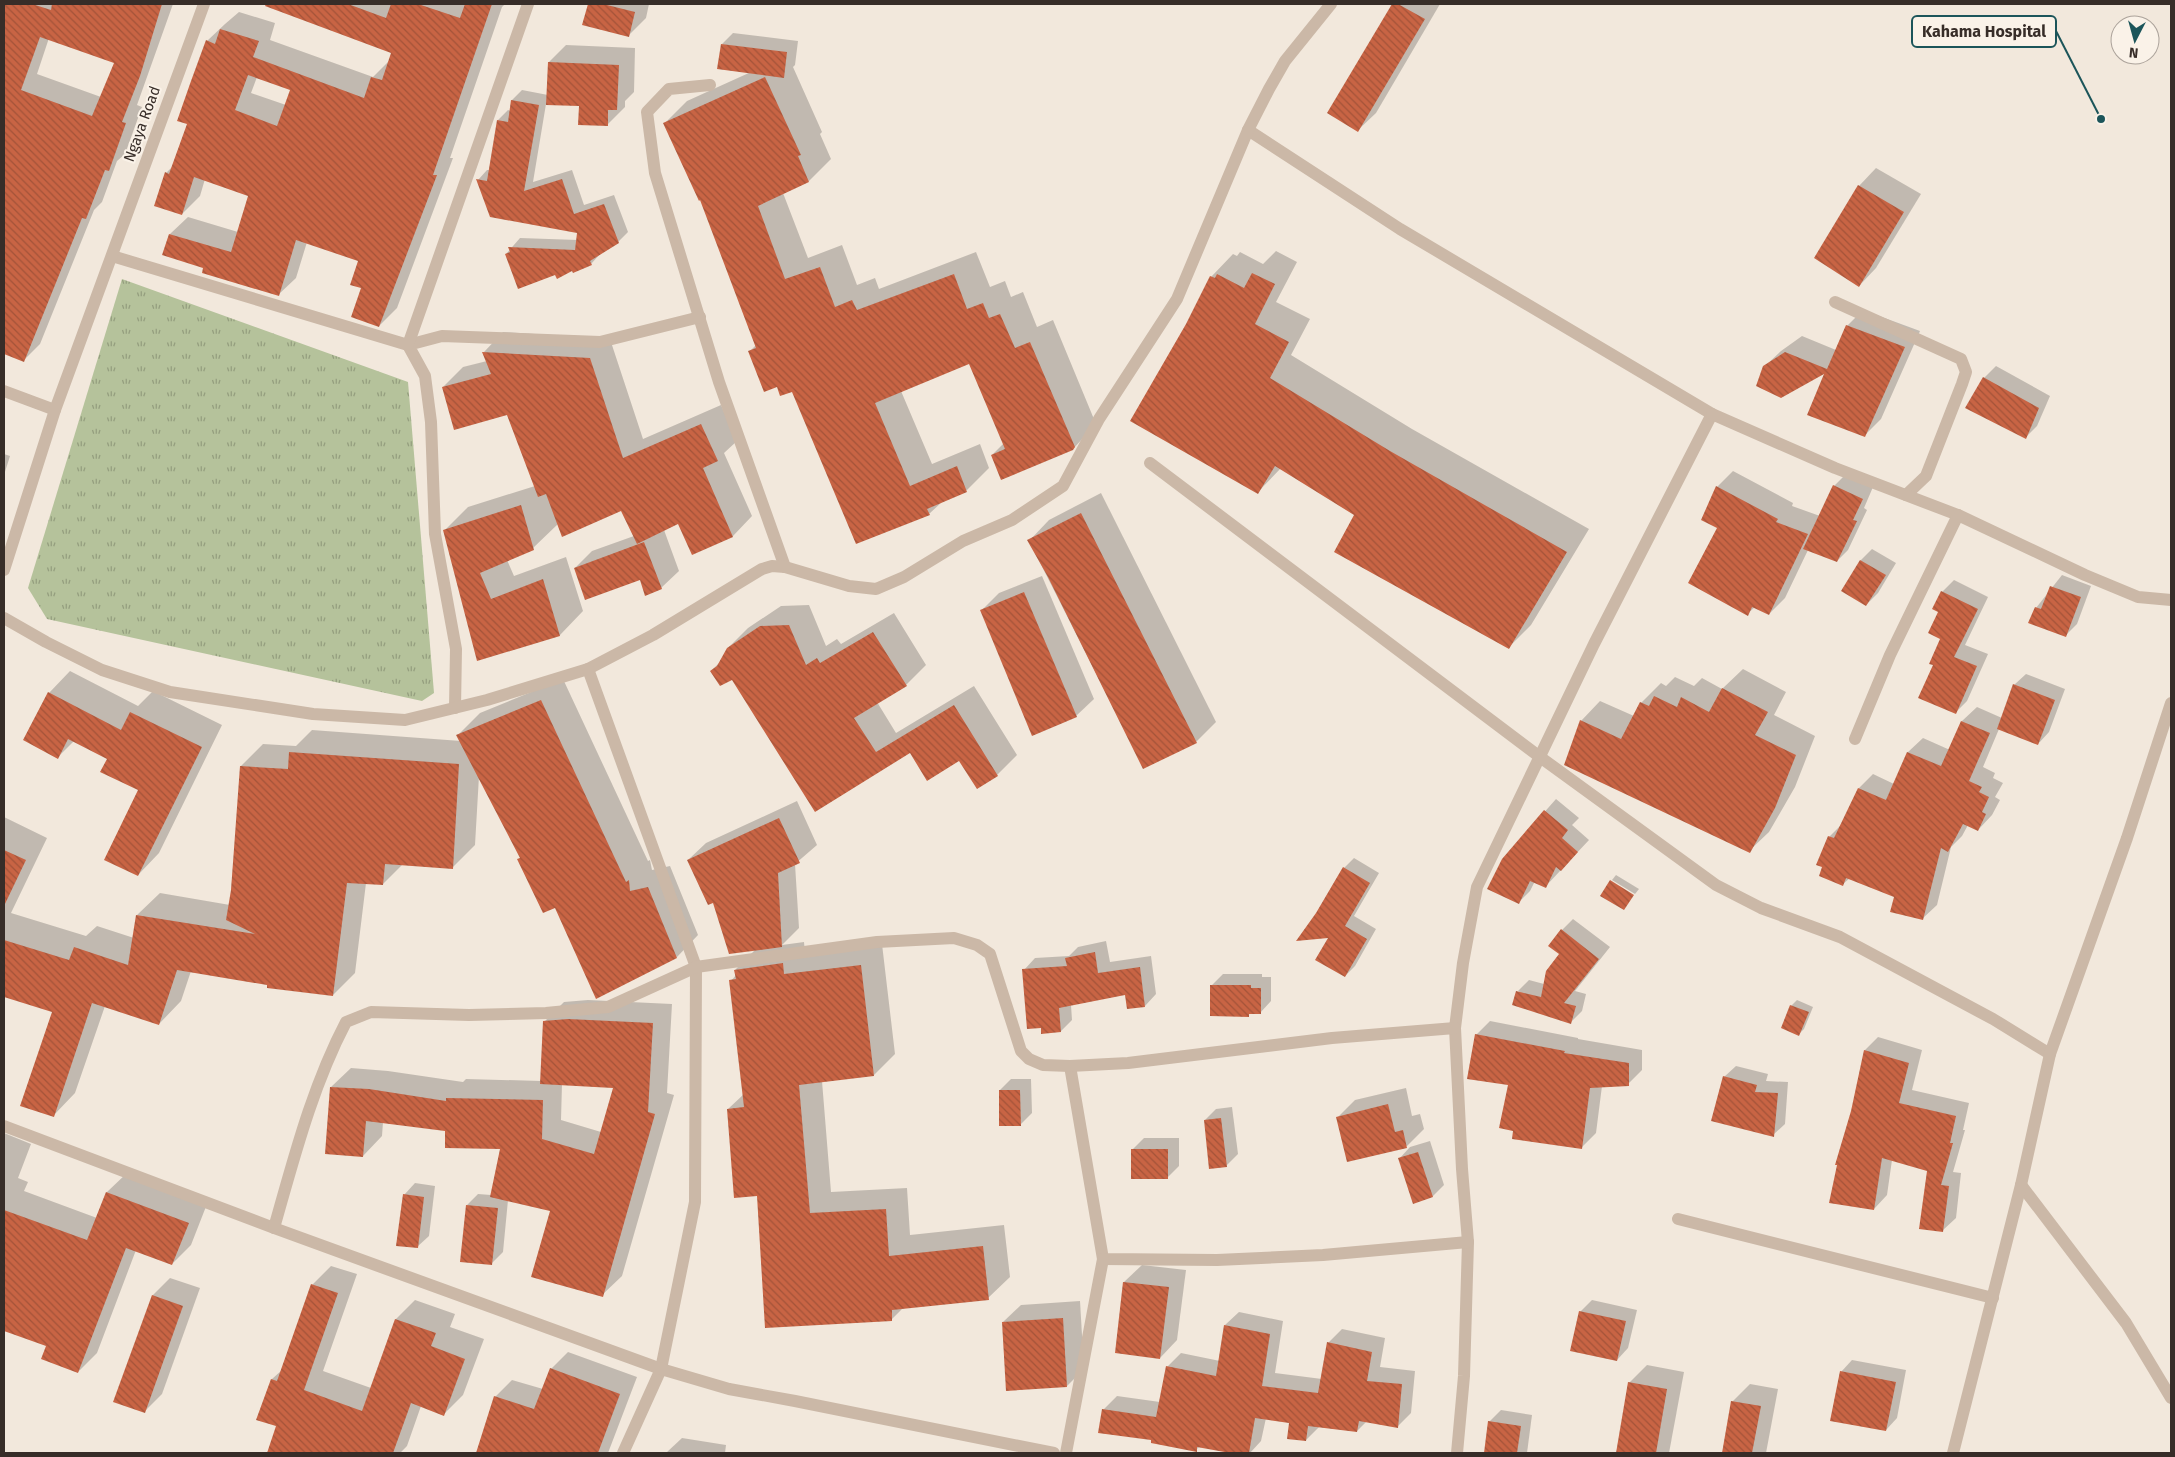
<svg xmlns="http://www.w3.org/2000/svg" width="2175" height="1457" viewBox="0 0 2175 1457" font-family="'Fira Sans',sans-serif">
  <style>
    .grass { fill: url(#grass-tufts) }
    .shadow { fill: #0003; fill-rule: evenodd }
    .building { fill: url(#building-back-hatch); fill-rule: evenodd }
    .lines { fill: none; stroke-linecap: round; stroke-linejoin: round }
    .service { stroke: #cbb8a7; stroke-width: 12 }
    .minor { stroke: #cbb8a7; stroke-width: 12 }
    .tertiary { stroke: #cbb8a7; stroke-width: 12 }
    .labels { text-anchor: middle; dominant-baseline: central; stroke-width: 4; stroke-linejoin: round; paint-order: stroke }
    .street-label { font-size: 15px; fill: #372d28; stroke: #faf2e8 }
    .leader { fill: none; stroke: #1c555a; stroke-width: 2 }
    .callout-dot { fill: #1c555a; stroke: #faf2e8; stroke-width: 2 }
    .callout { fill: #faf2e8; stroke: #1c555a; stroke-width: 2 }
    .callout-label { font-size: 16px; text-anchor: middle; font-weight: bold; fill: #372d28 }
  </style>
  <defs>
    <pattern id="grass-tufts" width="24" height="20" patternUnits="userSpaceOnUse" patternTransform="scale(1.25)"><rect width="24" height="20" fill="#b5c29b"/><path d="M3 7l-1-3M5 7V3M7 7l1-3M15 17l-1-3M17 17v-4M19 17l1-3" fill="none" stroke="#949e7e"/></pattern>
    <pattern id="building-back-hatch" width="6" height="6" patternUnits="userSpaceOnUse" patternTransform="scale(1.25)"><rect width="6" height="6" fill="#c86444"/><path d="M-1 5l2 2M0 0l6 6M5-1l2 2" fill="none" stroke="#a35339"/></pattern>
  </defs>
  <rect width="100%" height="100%" fill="#f2e8dc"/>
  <polygon class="grass" points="122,279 408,382 434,693 422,701 47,619 28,588"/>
  <g class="shadow">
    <path d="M 4,4 L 173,4 L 137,105 L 142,107 L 125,154 L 117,161 L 102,202 L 94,210 L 40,344 L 24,360 L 4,353 ZM 49,38 L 116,62 L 101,97 L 37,74 Z"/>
    <path d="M 264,4 L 505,4 L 502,7 L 450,158 L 453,158 L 397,308 L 379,326 L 362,288 L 359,260 L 307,242 L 296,278 L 278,295 L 204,267 L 164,255 L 170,234 L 188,217 L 238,232 L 250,195 L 205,179 L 200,196 L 182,214 L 166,173 L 173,166 L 188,124 L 207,41 L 225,24 L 239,12 L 275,23 L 270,40 L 373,77 L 391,59 L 393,52 ZM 257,77 L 292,89 L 286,105 L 251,93 Z"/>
    <polygon points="589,4 649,4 646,18 628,36 584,24"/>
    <polygon points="1393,4 1440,4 1376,113 1358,130 1329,113"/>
    <polygon points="733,33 798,41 795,65 793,67 822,132 820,134 831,159 809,181 783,193 808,258 842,245 857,285 875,278 879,289 976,252 990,287 1005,281 1011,297 1023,292 1037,327 1053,320 1096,424 1073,449 992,455 1004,443 970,362 901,391 932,464 980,444 989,468 967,490 943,501 929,514 793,390 778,386 750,351 756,345 701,199 665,123 687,101 751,72 722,44"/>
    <polygon points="566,45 635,48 634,92 625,101 625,107 607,125 580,105 546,104 533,182 572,170 584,205 614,195 628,232 618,242 601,253 591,264 572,269 506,254 520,238 578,240 579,232 478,180 487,170 490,170 498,120 508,110 511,111 512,100 522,90 548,95 549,62"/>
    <polygon points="1876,168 1921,194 1876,268 1859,286 1859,186"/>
    <polygon points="1276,251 1297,262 1276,302 1310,319 1291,355 1412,429 1589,529 1531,625 1508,648 1356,515 1281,468 1257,493 1187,324 1211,277 1233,254 1237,256 1240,252 1263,264"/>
    <polygon points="1863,310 1920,331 1881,419 1865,435 1827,372 1764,367 1781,351 1802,336 1836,350 1847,326"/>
    <polygon points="503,332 610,339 643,439 721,405 737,441 724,453 752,516 733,536 693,553 679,523 664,530 679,571 661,588 640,579 575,568 592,551 634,536 622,510 558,524 533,548 507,560 514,576 566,557 583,611 560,635 478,660 444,531 468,507 535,486 507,414 443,387 463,367 487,361 484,352"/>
    <polygon points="1996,366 2050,396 2037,426 2026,437 1984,378"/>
    <polygon points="4,454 10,456 4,475"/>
    <polygon points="1733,471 1793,503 1792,506 1820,516 1834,486 1846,474 1873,487 1864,508 1867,510 1848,550 1837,561 1808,550 1785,598 1769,614 1755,607 1747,614 1718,528 1717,487"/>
    <polygon points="1101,493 1216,722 1196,742 1144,768 1029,541 1049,520"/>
    <polygon points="1872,549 1896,563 1878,593 1866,605 1842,590 1861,560"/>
    <polygon points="2062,575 2091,586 2077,624 2065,636 2036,608"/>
    <polygon points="1042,576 1094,699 1076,716 981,611 999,593"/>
    <polygon points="1954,580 1988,597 1965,645 1988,654 1967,701 1956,712 1934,665 1941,639 1940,611 1942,592"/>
    <polygon points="809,605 826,646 837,639 841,644 894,613 926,665 906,685 877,702 896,733 974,686 1017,755 997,775 960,759 910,751 816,810 732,678 711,671 720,662 728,648 748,628 781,606"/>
    <polygon points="1743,669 1786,692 1774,715 1815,736 1795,787 1769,832 1749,851 1581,721 1600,701 1634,716 1641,703 1661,683 1666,686 1675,677 1694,686 1702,678 1722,689"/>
    <polygon points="70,671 138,706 153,691 222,725 159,853 138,875 140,790 109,758 74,741 58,757 49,693"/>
    <polygon points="2026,674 2065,689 2049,732 2038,744 1999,729 1983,767 1995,773 1993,778 2003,783 1995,797 2000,800 1992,815 1978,830 1968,825 1962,836 1951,847 1937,905 1922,919 1896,896 1850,878 1843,884 1829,837 1843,823 1859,788 1873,774 1894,784 1908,752 1923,738 1950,750 1962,721 1977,707 2002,718 2014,685"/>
    <polygon points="563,679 648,861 650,860 652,870 670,866 698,935 677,957 556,906 518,860 521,857 479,776 475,845 453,867 403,864 383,884 366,883 355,973 333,995 191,971 181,1001 159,1024 105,1006 75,1093 53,1116 54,1011 4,995 4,817 47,838 11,913 86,936 97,926 134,938 137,915 160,893 230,905 241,766 263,744 296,746 312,730 461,741 458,735 480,713"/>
    <polygon points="1556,799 1579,818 1572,825 1589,840 1545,887 1535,881 1530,891 1518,903 1503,859"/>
    <polygon points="797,801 817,845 795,864 799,928 782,945 804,942 805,953 882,944 895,1054 874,1075 822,1081 831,1192 907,1188 910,1235 1004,1225 1010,1277 988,1298 903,1308 892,1319 758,1194 728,1109 744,1094 731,981 736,975 735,970 756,949 714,901 688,860 706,843"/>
    <polygon points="1354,858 1379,873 1354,916 1376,929 1355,966 1345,976 1330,937 1317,914 1344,868"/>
    <polygon points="1616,875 1639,889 1635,894 1612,880"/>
    <polygon points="1573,919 1610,947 1575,991 1586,994 1582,1011 1571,1022 1518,991 1529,980 1544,984 1561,954 1562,930"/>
    <polygon points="1106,941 1110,962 1151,956 1156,994 1145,1006 1126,994 1071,1005 1072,1020 1061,1031 1024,970 1035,958 1069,956 1078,947"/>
    <polygon points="1223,974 1262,974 1262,977 1271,977 1271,1001 1260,1013 1251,1013 1248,1015 1212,985"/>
    <path d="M 588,1000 L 672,1004 L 667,1093 L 674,1095 L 622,1276 L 602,1295 L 552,1210 L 508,1200 L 503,1252 L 491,1264 L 467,1205 L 478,1194 L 491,1195 L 502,1148 L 446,1130 L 383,1122 L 382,1136 L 363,1156 L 331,1087 L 351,1068 L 388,1071 L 463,1082 L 466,1079 L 541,1081 L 544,1022 L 564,1002 ZM 562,1084 L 615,1086 L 601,1132 L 561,1120 Z"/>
    <polygon points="1797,1000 1813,1007 1804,1029 1799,1034 1791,1006"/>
    <polygon points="1490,1021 1578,1038 1578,1039 1642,1050 1642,1070 1628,1084 1602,1086 1596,1133 1582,1147 1515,1130 1509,1084 1476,1035"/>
    <polygon points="1878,1037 1922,1050 1912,1090 1969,1103 1963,1130 1965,1130 1953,1172 1961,1173 1956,1218 1942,1231 1928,1170 1892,1160 1887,1195 1874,1209 1853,1111 1865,1050"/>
    <polygon points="1736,1066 1768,1074 1766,1081 1788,1082 1785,1124 1773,1135 1724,1077"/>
    <polygon points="1011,1079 1031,1079 1032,1113 1020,1125 1000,1090"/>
    <polygon points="1406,1088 1412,1116 1420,1114 1424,1129 1407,1146 1337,1118 1355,1100"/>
    <polygon points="1232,1107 1238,1154 1226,1166 1205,1120 1216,1109"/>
    <polygon points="4,1133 31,1144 18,1178 28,1182 24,1191 97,1218 107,1192 127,1173 207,1204 191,1245 172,1264 136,1250 97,1353 78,1372 48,1345 4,1329"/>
    <polygon points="1144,1138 1179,1138 1179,1166 1167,1178 1132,1150"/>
    <polygon points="1430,1141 1444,1185 1433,1196 1413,1202 1399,1159 1410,1147"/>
    <polygon points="415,1183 435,1186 429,1236 417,1247 404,1195"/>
    <polygon points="1142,1265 1186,1270 1177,1340 1160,1358 1124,1282"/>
    <polygon points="331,1266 357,1274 323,1371 371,1388 396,1319 415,1300 455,1314 450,1327 484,1339 463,1395 444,1414 421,1406 407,1446 400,1453 269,1453 277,1426 258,1419 272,1379 282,1370 312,1285"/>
    <polygon points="170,1278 200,1288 162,1394 144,1412 115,1401 153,1295"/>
    <polygon points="1592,1300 1637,1310 1628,1348 1617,1360 1580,1312"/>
    <polygon points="1080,1301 1084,1369 1067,1386 1003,1322 1021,1305"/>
    <polygon points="1239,1312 1283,1321 1275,1373 1322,1379 1329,1342 1342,1329 1385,1338 1380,1367 1415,1371 1411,1413 1397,1427 1367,1421 1357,1431 1320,1426 1306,1440 1291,1422 1266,1418 1261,1441 1250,1453 1237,1453 1200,1446 1196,1450 1153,1439 1103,1410 1117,1396 1160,1402 1167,1367 1181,1353 1220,1361 1225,1325"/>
    <polygon points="568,1352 637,1377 608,1453 477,1453 495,1397 512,1380 543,1389 551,1369"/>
    <polygon points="1852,1360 1906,1370 1897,1418 1886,1430 1841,1372"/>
    <polygon points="1647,1365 1684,1372 1669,1453 1617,1453 1629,1383"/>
    <polygon points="1750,1384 1778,1389 1766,1453 1723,1453 1732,1402"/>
    <polygon points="1501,1410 1532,1415 1527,1453 1485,1453 1489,1422"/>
    <polygon points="682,1438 726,1445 725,1453 666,1453"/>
  </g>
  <g class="building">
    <path d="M 4,4 L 32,4 L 51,10 L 52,4 L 162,4 L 140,76 L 122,122 L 126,123 L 109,171 L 105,170 L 86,219 L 82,218 L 24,362 L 4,354 ZM 40,37 L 114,63 L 92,116 L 21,90 Z"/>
    <path d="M 266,4 L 348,4 L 386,18 L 391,4 L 418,4 L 460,18 L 465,4 L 492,4 L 433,175 L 437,175 L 379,327 L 351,317 L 361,288 L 350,285 L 358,261 L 296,240 L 279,296 L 202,273 L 203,268 L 162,255 L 169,234 L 231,252 L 248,196 L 194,177 L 182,215 L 154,206 L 165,172 L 169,174 L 187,124 L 177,121 L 191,81 L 206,40 L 215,44 L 220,29 L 259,41 L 253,57 L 364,98 L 371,77 L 382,80 L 391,53 L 265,6 ZM 248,75 L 290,90 L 277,126 L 235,110 Z"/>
    <polygon points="588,4 603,4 635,12 629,37 582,25"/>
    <polygon points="1392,4 1398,4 1425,19 1358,132 1327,113"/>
    <polygon points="721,44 787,52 784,78 717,69"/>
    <polygon points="548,62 619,65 617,110 608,110 608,126 578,125 579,106 546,105"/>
    <polygon points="765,77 801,155 798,156 809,182 758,206 785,279 820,267 835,307 852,300 857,310 954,274 967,309 983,303 989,318 1000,314 1015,348 1030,342 1075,447 1073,450 1001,480 991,455 1005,449 969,364 875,403 910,486 957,466 967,492 927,509 930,515 856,544 792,392 780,396 777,387 764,392 748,351 756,348 700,200 699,201 663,123"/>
    <polygon points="511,100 539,105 524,191 562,179 574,214 604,204 619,243 590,261 592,265 573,273 572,271 557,279 555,275 518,289 505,254 510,252 508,247 575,250 577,233 490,217 476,179 487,181 497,120 508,122"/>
    <polygon points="1858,185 1904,212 1859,287 1814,258"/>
    <polygon points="1252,273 1275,284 1255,324 1289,342 1270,378 1390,451 1567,552 1509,649 1334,552 1354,515 1275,466 1258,494 1130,421 1186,324 1210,276 1215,278 1217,274 1244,288"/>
    <polygon points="1846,325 1905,347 1865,437 1807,415 1824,374 1781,398 1756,386 1763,366 1785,352 1827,369"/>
    <polygon points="482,352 590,358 623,458 701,424 718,461 703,468 733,537 692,555 678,524 637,544 621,511 562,537 546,494 538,497 507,415 454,430 442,387 491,374"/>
    <polygon points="1983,377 2039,408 2026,439 1965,408"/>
    <polygon points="1833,485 1863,499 1853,520 1857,521 1837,562 1803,549"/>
    <polygon points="1716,486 1778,519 1776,522 1808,534 1769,615 1752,607 1748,616 1688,583 1717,528 1701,520"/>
    <polygon points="521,505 534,550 480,573 491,599 543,579 560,636 477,661 443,530"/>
    <polygon points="1081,513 1197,743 1143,769 1048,577 1027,540"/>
    <polygon points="644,542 662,589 645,596 640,580 585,600 574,568"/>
    <polygon points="1860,560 1886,575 1866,606 1841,591"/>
    <polygon points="2050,586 2081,597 2066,637 2028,623 2035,607 2041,609"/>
    <polygon points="1941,591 1978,609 1954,657 1977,666 1956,714 1918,698 1933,665 1929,664 1940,639 1928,633 1938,612 1932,609"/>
    <polygon points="1024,592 1077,717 1032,736 980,610"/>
    <polygon points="789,625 806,665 817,658 820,663 873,632 907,686 854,718 876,752 954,705 998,776 977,789 959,761 927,781 910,753 815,812 732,680 720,686 710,671 717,666 727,648 760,626"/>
    <polygon points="2013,684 2055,700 2038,745 1997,729"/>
    <polygon points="1722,688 1768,712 1755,735 1796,755 1775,808 1750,853 1564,765 1580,720 1621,739 1640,702 1649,706 1654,696 1677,707 1681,697 1709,712"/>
    <polygon points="48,692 121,730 130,712 202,747 138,876 104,860 138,790 100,772 107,759 68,739 58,759 23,740"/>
    <polygon points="541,700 626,882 629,880 630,891 648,887 677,958 596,999 555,908 543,913 517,859 520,858 456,735"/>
    <polygon points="1961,721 1990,733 1969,781 1982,787 1979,792 1989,797 1982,812 1986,814 1978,831 1963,824 1948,852 1941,848 1923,920 1890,912 1894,897 1846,878 1843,886 1819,876 1822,867 1816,865 1828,836 1834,838 1858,788 1886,800 1907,752 1941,766"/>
    <polygon points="289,752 459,764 453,869 385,864 383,885 347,883 333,996 267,988 267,985 177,970 159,1025 92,1003 54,1117 20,1106 52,1012 4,997 4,940 69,960 74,947 128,965 136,915 255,934 226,920 231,890 240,766 288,769"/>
    <polygon points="1544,810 1568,830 1562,838 1578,852 1561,871 1556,867 1546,888 1530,881 1519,904 1487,889 1502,859"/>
    <polygon points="779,818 800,863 778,873 782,947 729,954 713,903 708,905 687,860"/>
    <polygon points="4,850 26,860 4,906"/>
    <polygon points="1343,867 1370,883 1345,926 1367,939 1345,977 1315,960 1328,938 1296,941 1316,913"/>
    <polygon points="1610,880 1634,895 1624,910 1600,896"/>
    <polygon points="1561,929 1599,959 1564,1003 1576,1006 1571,1024 1512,1005 1516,991 1541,997 1546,971 1559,954 1548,946"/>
    <polygon points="1095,952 1098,973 1140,967 1145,1007 1127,1009 1125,995 1059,1008 1061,1032 1041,1034 1041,1028 1027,1029 1022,969 1067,966 1065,958"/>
    <polygon points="783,963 784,974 861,965 874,1076 799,1085 810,1213 886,1209 889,1256 983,1246 989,1300 892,1310 892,1321 765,1328 757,1196 734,1198 727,1109 744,1107 729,980 736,979 734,970"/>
    <polygon points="1210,985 1251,985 1251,988 1261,988 1261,1014 1249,1014 1249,1017 1210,1016"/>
    <polygon points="1790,1005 1809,1012 1799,1036 1781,1028"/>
    <polygon points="568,1019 653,1023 648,1112 655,1114 603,1297 531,1277 550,1211 490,1197 500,1149 445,1148 445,1131 366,1121 363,1157 325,1154 330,1087 369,1089 446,1101 446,1098 543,1100 542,1139 594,1154 613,1088 540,1084 543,1021"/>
    <polygon points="1475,1034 1565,1051 1564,1053 1629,1063 1629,1086 1590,1088 1582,1149 1512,1139 1513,1131 1499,1128 1508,1085 1467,1079"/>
    <polygon points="1864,1050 1909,1063 1899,1103 1956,1116 1950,1143 1953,1143 1941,1185 1949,1186 1943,1232 1919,1229 1927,1171 1882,1158 1874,1210 1829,1203 1837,1165 1835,1165 1851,1111"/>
    <polygon points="1723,1076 1757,1085 1755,1092 1778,1093 1774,1137 1711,1121"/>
    <polygon points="999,1090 1020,1090 1021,1126 999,1126"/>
    <polygon points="1388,1104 1395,1132 1403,1130 1407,1148 1347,1162 1336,1117"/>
    <polygon points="1221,1118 1227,1167 1209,1169 1204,1120"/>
    <rect x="1131" y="1149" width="37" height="30"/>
    <polygon points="1418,1152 1433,1197 1413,1204 1398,1158"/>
    <polygon points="106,1192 189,1223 172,1265 126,1248 78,1373 41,1359 46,1346 4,1331 4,1210 87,1240"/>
    <polygon points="403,1194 424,1197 418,1248 396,1246"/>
    <polygon points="466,1205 498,1208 492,1265 460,1262"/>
    <polygon points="1123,1282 1169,1287 1160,1359 1115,1353"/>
    <polygon points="311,1284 338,1293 304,1390 362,1411 395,1319 436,1333 431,1346 465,1359 444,1416 411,1403 393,1453 267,1453 276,1426 256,1420 271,1379 277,1381"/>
    <polygon points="152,1295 183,1306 145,1413 113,1402"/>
    <polygon points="1579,1311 1626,1321 1617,1361 1570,1351"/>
    <polygon points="1063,1318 1067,1387 1006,1391 1002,1322"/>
    <polygon points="1224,1325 1270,1334 1262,1386 1318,1393 1327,1342 1372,1352 1367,1381 1402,1384 1398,1428 1359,1421 1357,1432 1308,1426 1306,1441 1287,1439 1289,1423 1255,1418 1249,1453 1230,1453 1197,1447 1197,1452 1151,1443 1151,1440 1098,1433 1102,1409 1156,1417 1166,1366 1216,1376"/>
    <polygon points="550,1368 620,1394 598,1453 476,1453 494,1396 534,1409"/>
    <polygon points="1840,1371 1896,1382 1886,1431 1830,1421"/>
    <polygon points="1628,1382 1667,1389 1656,1453 1616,1453"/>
    <polygon points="1731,1401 1761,1406 1752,1453 1722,1453"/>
    <polygon points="1488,1421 1521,1426 1517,1453 1484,1453"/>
  </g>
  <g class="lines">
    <g class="service">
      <polyline points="710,85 669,89 647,112 655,173 719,382 785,567"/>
      <polyline points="1835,302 1961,359 1966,372 1962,384 1926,476 1906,495"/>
      <polyline points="455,708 456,649 435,534 431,422 425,376 408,345 442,336 600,342 700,317"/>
      <polyline points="623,1453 661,1369"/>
    </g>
    <g class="minor">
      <polyline points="1248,130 1400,229 1712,414 1594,644 1477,887 1463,963 1455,1028 1462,1169 1468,1242 1464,1376 1457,1453"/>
      <polyline points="112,256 408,345 528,4"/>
      <polyline points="4,391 55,410"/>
      <polyline points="1712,414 1835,468 1958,515 2085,575 2138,597 2171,600"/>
      <polyline points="1150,463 1540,757 1716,885 1761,908 1840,937 1993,1019 2050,1054"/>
      <polyline points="4,618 46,642 102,670 170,692 313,714 405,720 487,700 588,669 653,635 762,569 772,566 785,567 849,586 876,589 904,577 963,541 1012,520 1063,486 1099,419 1177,299 1248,130 1269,89 1285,61 1331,4"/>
      <polyline points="588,669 696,967 695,1202 661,1369"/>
      <polyline points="1855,739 1890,655 1958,515"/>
      <polyline points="1070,1066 1103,1259 1217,1260 1323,1255 1468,1242"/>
      <polyline points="4,1126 274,1228 661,1369 729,1389 795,1401 1054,1453"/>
      <polyline points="2021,1185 2126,1323 2171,1398"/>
      <polyline points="1678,1219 1993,1298"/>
      <path d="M 274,1228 C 294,1158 312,1087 346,1022 L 371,1012 L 469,1015 L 546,1013 L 608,1007 L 696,967 L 877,942 L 954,938 L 977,945 L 990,954 L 1021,1051 L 1029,1059 L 1043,1065 L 1070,1066 L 1128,1063 L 1332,1038 L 1455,1028"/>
      <polyline points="1066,1453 1103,1259"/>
      <polyline points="1953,1453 2021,1185 2050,1054 2127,838 2171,703"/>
    </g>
    <polyline class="tertiary" points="4,570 55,410 204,4"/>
  </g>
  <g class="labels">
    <g class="street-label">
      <text transform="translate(142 124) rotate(-70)">Ngaya Road</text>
    </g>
  </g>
  <path class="leader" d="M2101 119L2056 31"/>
  <circle class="callout-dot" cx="2101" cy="119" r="5"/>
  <rect class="callout" x="1912" y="16" width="144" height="31" rx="5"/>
  <g class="callout-label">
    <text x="1984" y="37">Kahama Hospital</text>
  </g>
  <rect width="2175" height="1457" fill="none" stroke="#372d28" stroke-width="10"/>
  <g transform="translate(2135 40) rotate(186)"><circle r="24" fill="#faf2e8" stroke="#aca39b"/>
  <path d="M0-4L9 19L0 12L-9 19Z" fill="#1c555a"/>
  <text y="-8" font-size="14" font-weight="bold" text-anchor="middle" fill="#372d28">N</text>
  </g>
</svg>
